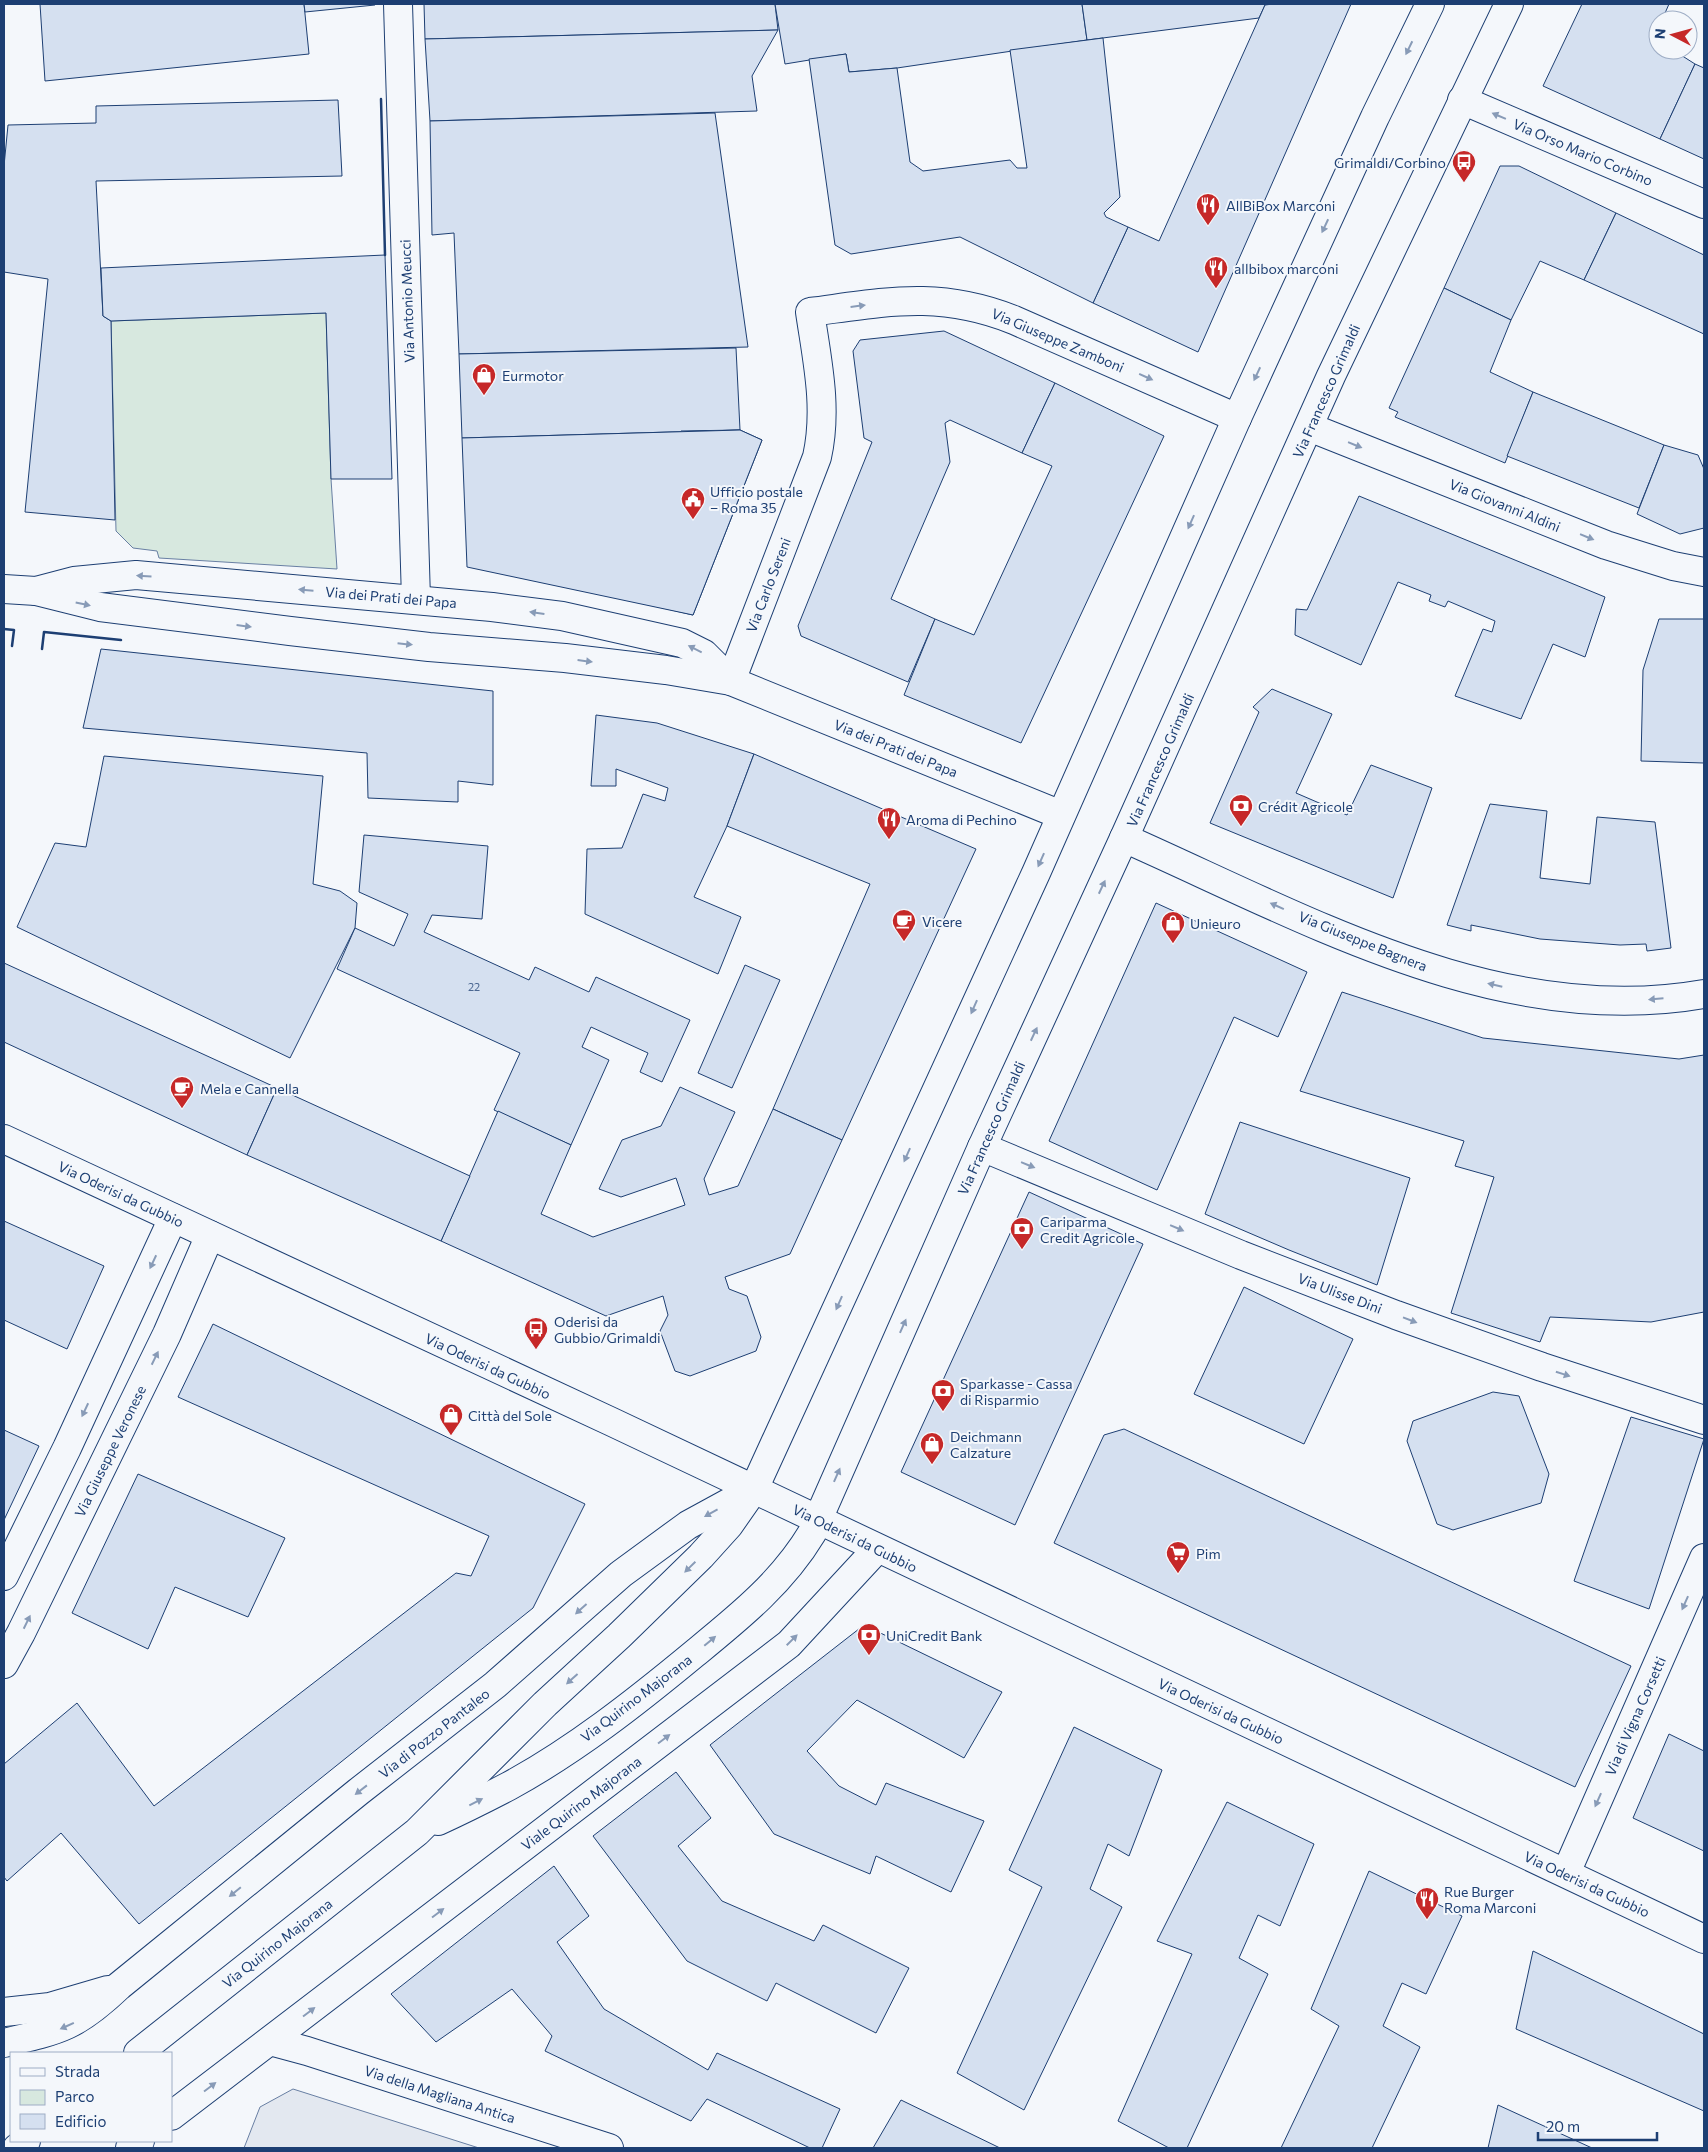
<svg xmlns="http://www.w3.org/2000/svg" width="1708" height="2152" viewBox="0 0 1708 2152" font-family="Commissioner,sans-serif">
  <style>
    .green { fill: #d7e8df; stroke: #687fa3 }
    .parking { fill: #e3e8f0; stroke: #687fa3 }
    .building { fill: #d5e0f0; stroke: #1d3f73 }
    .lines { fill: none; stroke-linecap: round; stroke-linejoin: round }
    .minor-casing { stroke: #1d3f73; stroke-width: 30 }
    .major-casing { stroke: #1d3f73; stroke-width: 30 }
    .minor { stroke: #f4f7fb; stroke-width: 28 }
    .major { stroke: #f4f7fb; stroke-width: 28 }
    .wall { stroke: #1d3f73; stroke-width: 2.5 }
    .oneway { fill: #889bb7 }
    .labels { text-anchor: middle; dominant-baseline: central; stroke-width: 4; stroke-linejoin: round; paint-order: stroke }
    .number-label { font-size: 11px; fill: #4b6792 }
    .street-label { font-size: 14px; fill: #1d3f73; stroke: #f4f7fb }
    .poi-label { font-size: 14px; fill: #1d3f73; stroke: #f4f7fb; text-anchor: start }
  </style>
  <rect width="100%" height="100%" fill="#f4f7fb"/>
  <polygon class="green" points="326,313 331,479 337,569 159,558 157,551 133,548 116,531 111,321"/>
  <polygon class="parking" points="293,2089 479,2148 244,2148 260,2107"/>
  <g class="building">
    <polygon points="40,4 304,4 309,54 45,81"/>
    <polygon points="304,4 375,4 375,5 305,12"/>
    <polygon points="424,4 775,4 778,30 425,39"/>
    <polygon points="775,4 1082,4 1087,40 897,68 849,72 846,54 785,64"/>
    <polygon points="1082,4 1273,4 1265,5 1259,18 1087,40"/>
    <polygon points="1273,4 1351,4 1198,352 1093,303 1128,227 1159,241 1265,5"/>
    <polygon points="1582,4 1669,4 1662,20 1658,20 1658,30 1654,39 1658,41 1658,50 1673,50 1695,64 1660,139 1543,86"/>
    <polygon points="778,30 752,76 757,111 430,121 425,39"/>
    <polygon points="1103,38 1120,197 1104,213 1106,217 1128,227 1093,303 960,237 851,254 835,245 809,59 846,54 849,72 897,68 910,162 923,171 1010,160 1017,168 1027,168 1010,50"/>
    <polygon points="1695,64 1704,68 1704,159 1660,139"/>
    <polygon points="338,100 342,176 96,181 103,316 111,321 115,520 25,512 48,279 4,272 4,166 8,125 96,123 96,106"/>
    <polygon points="715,113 748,347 459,354 454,233 432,235 430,121"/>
    <polygon points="1500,166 1519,166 1616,213 1584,280 1540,261 1511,320 1444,288"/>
    <polygon points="1616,213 1704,255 1704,334 1584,280"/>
    <polygon points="385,255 392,479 331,479 326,313 111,321 103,316 101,268"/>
    <polygon points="1444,288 1511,320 1490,372 1533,392 1505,463 1395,417 1398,412 1389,408"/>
    <polygon points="944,331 1055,383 1022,453 950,420 945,423 950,462 891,599 935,619 908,682 801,636 798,626 872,442 864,438 853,351 860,340"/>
    <polygon points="736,348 740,430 462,438 459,354"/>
    <polygon points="1055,383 1164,436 1021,743 904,695 935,619 974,635 1052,466 1022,453"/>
    <polygon points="1533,392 1664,445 1639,508 1507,456"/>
    <polygon points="740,430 762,440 693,615 633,601 681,431"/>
    <polygon points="740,430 762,440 693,615 467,567 462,438"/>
    <polygon points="1664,445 1698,455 1704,469 1704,528 1680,534 1637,514"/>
    <polygon points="1359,496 1605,597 1585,657 1553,644 1521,719 1455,696 1483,629 1492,632 1495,621 1448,601 1445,607 1429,601 1431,595 1398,582 1361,665 1295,635 1296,609 1307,610"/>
    <polygon points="1659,619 1704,619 1704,763 1641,761 1643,670"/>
    <polygon points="101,649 493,691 493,785 458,781 458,802 368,798 367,753 83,728"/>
    <polygon points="1272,689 1332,714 1296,793 1347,815 1371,765 1432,788 1393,898 1210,823 1259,712 1253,707"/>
    <polygon points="596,715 657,723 754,754 727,826 694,897 741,917 718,974 585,914 587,849 622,848 643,794 665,801 668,788 616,769 616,786 591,786"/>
    <polygon points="754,754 976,849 842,1140 773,1109 870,884 727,826"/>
    <polygon points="104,756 323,776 313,884 340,891 357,903 355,928 290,1058 17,927 55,843 86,847"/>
    <polygon points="1490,804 1547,811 1540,878 1590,884 1597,817 1655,822 1671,948 1647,951 1646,944 1620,945 1540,939 1471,925 1471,931 1447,925"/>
    <polygon points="364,835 488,846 482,919 432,915 424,932 529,980 535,967 589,992 596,977 690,1020 662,1082 640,1072 648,1053 591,1027 582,1047 609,1060 571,1145 494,1110 520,1053 337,969 355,928 394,946 408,914 359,892"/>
    <polygon points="1156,903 1307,972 1278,1037 1234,1017 1157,1190 1049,1141"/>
    <polygon points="4,963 277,1088 247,1155 4,1042"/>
    <polygon points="745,965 780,980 732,1088 698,1073"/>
    <polygon points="1342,992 1483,1038 1679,1059 1704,1055 1704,1312 1651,1322 1550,1317 1540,1342 1451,1313 1494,1177 1455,1166 1464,1141 1300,1091"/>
    <polygon points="680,1087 735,1112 704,1179 709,1195 738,1186 773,1109 842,1140 790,1254 725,1277 729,1289 747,1296 761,1337 756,1351 690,1376 675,1371 660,1331 668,1315 663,1296 606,1316 441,1241 498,1111 571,1145 541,1214 593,1237 685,1205 676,1178 621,1197 599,1189 622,1140 661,1126"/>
    <polygon points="277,1088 470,1176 441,1241 247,1155"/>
    <polygon points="1240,1122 1410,1178 1377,1285 1289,1250 1205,1214"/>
    <polygon points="1029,1192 1143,1244 1015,1525 901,1472"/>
    <polygon points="4,1221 104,1266 67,1349 4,1320"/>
    <polygon points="1244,1287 1353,1339 1304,1444 1194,1394"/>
    <polygon points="213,1324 585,1504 533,1608 139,1924 61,1833 7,1881 4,1877 4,1764 77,1703 154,1806 456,1573 471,1576 489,1536 178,1397"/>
    <polygon points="1493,1392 1519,1396 1549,1474 1541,1503 1453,1530 1437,1524 1407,1441 1413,1421"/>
    <polygon points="1631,1417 1704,1439 1649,1609 1574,1581"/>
    <polygon points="1124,1429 1631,1666 1575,1787 1054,1543 1104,1435"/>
    <polygon points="4,1430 39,1446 4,1520"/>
    <polygon points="138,1474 285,1538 248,1617 175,1587 148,1649 72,1613"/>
    <polygon points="864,1625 1002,1692 964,1758 857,1700 807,1751 839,1786 876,1805 886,1783 984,1821 951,1892 876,1856 870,1874 774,1834 710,1745"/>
    <polygon points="1074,1727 1162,1770 1129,1856 1108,1844 1090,1889 1122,1907 1024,2110 957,2073 1042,1887 1009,1870"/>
    <polygon points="1669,1734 1704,1751 1704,1851 1633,1818"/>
    <polygon points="676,1772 711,1818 678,1846 722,1901 814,1941 823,1925 909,1968 876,2033 776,1983 767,2001 687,1961 593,1836"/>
    <polygon points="1227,1802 1314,1844 1280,1926 1258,1915 1239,1958 1268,1974 1187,2148 1169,2148 1118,2121 1192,1954 1157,1941"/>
    <polygon points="554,1866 589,1916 557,1942 604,2009 708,2070 717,2053 840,2109 822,2148 810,2148 707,2099 691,2121 545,2051 552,2036 512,1989 436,2042 391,1994"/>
    <polygon points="1369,1871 1462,1916 1426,1994 1402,1983 1383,2026 1420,2047 1372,2148 1281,2148 1339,2026 1311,2009"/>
    <polygon points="1533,1951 1704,2034 1704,2111 1516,2029"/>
    <polygon points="901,2100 1000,2148 873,2148"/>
    <polygon points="1498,2105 1592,2148 1488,2148"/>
  </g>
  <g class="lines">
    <g class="minor-casing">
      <g id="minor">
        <polyline points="398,4 416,599"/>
        <polyline points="1462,100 1704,204"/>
        <polyline points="1309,427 1606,545 1673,566 1704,572"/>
        <polyline points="4,589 36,591 100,607 290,631 429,647 565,658 666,670 731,681 1061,815"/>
        <polyline points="36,591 74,581 136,575 492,607 562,616 682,643 704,654 731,681"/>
        <path d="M 731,681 L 817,457 C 828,408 817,360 810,312 C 887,302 939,290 1014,320 L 1237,418"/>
        <path d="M 1124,838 C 1305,918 1499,1030 1704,994"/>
        <polyline points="982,1147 1241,1255 1396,1315 1542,1367 1704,1420"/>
        <polyline points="4,1576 67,1448 173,1218"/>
        <polyline points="4,1664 21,1633 167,1334 210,1235"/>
        <polyline points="1566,1873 1704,1558"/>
        <polyline points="4,2012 50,2007 108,1990"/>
        <polyline points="270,2041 307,2051 609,2148"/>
        <path d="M 4,2043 C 60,2030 76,2027 119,1986 L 358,1792 L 495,1685 L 621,1574 L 688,1525 L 754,1489"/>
        <polyline points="171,2116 789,1644 877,1549"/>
        <polyline points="130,2148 140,2141"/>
      </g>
    </g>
    <g class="major-casing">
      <g id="major">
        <polyline points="4,1139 612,1422 1704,1939"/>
        <path d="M 438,1821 C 462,1810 486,1798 509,1786 C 575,1750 636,1702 694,1654 C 738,1618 782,1583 812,1533 L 982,1147 L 1124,838 L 1331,376 L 1509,4"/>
        <polyline points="138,2053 417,1832 545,1704 619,1636 701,1556 729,1525 754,1489 1036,873 1237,418 1375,117 1430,4"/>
        <polyline points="17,2148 26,2141"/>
      </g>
    </g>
    <use href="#minor" class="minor"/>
    <use href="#major" class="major"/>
    <g class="wall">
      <polyline points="381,99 385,255"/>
      <polyline points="4,629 14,630 12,646"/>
      <polyline points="42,649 44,632 121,640"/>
    </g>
  </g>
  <defs><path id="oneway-solid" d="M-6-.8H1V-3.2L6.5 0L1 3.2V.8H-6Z" transform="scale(1.25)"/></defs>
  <g class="oneway">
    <use href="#oneway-solid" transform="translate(1409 48) rotate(116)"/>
    <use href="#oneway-solid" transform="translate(1499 116) rotate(-157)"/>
    <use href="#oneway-solid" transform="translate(1325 226) rotate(115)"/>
    <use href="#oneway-solid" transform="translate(858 306) rotate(-7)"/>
    <use href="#oneway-solid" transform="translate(1257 374) rotate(115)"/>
    <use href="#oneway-solid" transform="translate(1146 377) rotate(24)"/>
    <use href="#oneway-solid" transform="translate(1355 445) rotate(22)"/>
    <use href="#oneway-solid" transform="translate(1191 522) rotate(114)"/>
    <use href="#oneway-solid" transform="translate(1587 537) rotate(22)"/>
    <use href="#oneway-solid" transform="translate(144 576) rotate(-177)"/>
    <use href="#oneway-solid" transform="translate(306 590) rotate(-175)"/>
    <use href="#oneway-solid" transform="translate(83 604) rotate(12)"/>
    <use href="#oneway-solid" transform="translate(537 613) rotate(-172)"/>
    <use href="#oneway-solid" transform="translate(244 626) rotate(7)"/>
    <use href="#oneway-solid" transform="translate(405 644) rotate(6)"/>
    <use href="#oneway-solid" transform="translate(695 649) rotate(-153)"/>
    <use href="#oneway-solid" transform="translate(585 661) rotate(7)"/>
    <use href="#oneway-solid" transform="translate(1041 860) rotate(114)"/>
    <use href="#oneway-solid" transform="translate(1102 887) rotate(-65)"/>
    <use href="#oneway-solid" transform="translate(1277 906) rotate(-156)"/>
    <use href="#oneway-solid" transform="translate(1495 985) rotate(-167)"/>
    <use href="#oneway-solid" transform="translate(1656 999) rotate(175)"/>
    <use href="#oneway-solid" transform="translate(974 1007) rotate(114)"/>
    <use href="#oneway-solid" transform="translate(1034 1034) rotate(-65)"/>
    <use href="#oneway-solid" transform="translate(907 1155) rotate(114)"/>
    <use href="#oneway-solid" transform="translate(1028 1165) rotate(22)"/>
    <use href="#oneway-solid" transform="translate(1177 1228) rotate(23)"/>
    <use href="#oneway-solid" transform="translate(153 1262) rotate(115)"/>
    <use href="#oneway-solid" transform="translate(839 1303) rotate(114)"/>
    <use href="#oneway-solid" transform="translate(1410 1320) rotate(21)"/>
    <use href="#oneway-solid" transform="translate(903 1326) rotate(-66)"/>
    <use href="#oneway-solid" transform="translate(155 1358) rotate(-64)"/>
    <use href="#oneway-solid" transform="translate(1563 1374) rotate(18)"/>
    <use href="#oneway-solid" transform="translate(85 1410) rotate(115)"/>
    <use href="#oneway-solid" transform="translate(837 1475) rotate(-66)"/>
    <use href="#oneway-solid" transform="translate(711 1513) rotate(151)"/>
    <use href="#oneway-solid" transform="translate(690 1567) rotate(136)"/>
    <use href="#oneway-solid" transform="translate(1685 1603) rotate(114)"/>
    <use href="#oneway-solid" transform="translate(581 1609) rotate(138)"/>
    <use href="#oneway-solid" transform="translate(27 1622) rotate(-64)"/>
    <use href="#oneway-solid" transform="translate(792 1640) rotate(-45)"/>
    <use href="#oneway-solid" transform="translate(710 1641) rotate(-40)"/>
    <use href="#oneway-solid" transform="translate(572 1679) rotate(138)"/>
    <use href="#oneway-solid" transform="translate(664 1739) rotate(-37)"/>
    <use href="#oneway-solid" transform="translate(361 1790) rotate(142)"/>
    <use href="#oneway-solid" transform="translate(1598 1800) rotate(114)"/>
    <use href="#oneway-solid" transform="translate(476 1802) rotate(-27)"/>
    <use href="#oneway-solid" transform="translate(235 1892) rotate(141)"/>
    <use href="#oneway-solid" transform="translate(438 1913) rotate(-37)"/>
    <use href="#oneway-solid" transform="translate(309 2012) rotate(-37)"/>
    <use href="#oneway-solid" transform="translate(67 2026) rotate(156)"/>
    <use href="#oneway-solid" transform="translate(210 2087) rotate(-37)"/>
  </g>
  <defs>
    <g id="bus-pin" transform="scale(1.25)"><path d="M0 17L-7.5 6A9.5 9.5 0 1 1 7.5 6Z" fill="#c62828" stroke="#f4f7fb"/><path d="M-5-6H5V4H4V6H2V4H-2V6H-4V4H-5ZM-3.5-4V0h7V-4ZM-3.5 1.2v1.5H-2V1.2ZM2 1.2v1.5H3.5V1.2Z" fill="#fff"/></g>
    <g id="restaurant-pin" transform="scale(1.25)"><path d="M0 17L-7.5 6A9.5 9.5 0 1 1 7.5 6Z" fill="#c62828" stroke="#f4f7fb"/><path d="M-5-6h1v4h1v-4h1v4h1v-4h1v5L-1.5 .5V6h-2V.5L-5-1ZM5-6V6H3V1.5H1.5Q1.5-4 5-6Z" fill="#fff"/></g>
    <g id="shop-pin" transform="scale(1.25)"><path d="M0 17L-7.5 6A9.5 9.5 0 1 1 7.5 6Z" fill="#c62828" stroke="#f4f7fb"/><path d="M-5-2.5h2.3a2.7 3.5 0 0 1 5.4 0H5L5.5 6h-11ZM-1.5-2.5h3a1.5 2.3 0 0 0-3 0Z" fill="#fff"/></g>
    <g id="civic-pin" transform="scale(1.25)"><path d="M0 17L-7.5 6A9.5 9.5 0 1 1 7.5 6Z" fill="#c62828" stroke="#f4f7fb"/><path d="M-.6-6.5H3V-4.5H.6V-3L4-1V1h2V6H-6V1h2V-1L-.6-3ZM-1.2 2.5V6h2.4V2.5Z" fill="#fff"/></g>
    <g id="bank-pin" transform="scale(1.25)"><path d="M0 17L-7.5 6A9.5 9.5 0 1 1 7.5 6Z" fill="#c62828" stroke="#f4f7fb"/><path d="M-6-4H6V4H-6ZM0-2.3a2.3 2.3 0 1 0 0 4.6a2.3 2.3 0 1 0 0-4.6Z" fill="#fff"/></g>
    <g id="cafe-pin" transform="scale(1.25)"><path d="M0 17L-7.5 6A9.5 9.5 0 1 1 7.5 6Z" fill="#c62828" stroke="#f4f7fb"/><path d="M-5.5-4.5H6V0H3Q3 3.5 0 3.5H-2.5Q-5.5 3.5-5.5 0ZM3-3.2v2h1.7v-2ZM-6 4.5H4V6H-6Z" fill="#fff"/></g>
    <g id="supermarket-pin" transform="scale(1.25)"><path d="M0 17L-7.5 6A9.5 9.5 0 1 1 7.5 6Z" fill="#c62828" stroke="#f4f7fb"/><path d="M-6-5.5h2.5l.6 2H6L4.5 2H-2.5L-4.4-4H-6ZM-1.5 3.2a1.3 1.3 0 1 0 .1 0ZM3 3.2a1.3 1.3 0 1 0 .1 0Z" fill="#fff"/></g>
  </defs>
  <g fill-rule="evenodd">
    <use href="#bus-pin" x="1464" y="162"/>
    <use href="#restaurant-pin" x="1208" y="205"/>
    <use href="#restaurant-pin" x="1216" y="268"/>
    <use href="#shop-pin" x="484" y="375"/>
    <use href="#civic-pin" x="693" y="499"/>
    <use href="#bank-pin" x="1241" y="806"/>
    <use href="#restaurant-pin" x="889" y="819"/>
    <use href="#cafe-pin" x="904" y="921"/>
    <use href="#shop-pin" x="1173" y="923"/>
    <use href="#cafe-pin" x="182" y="1088"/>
    <use href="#bank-pin" x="1022" y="1229"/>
    <use href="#bus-pin" x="536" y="1329"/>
    <use href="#bank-pin" x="943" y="1391"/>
    <use href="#shop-pin" x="451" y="1415"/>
    <use href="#shop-pin" x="932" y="1444"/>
    <use href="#supermarket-pin" x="1178" y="1553"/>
    <use href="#bank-pin" x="869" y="1635"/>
    <use href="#restaurant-pin" x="1427" y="1899"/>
  </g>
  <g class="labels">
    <g class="number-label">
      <text x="474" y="986">22</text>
    </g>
    <g class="street-label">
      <text transform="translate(1583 152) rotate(23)">Via Orso Mario Corbino</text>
      <text transform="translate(407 301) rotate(-92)">Via Antonio Meucci</text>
      <text transform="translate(1058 340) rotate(23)">Via Giuseppe Zamboni</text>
      <text transform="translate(1326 391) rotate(-66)">Via Francesco Grimaldi</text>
      <text transform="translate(1505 505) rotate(22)">Via Giovanni Aldini</text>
      <text transform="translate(768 585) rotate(-69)">Via Carlo Sereni</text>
      <text transform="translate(391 597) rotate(5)">Via dei Prati dei Papa</text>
      <text transform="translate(896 748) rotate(22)">Via dei Prati dei Papa</text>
      <text transform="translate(1160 760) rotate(-66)">Via Francesco Grimaldi</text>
      <text transform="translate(1363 941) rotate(22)">Via Giuseppe Bagnera</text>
      <text transform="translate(991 1128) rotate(-66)">Via Francesco Grimaldi</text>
      <text transform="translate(121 1194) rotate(25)">Via Oderisi da Gubbio</text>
      <text transform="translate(1340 1293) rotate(21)">Via Ulisse Dini</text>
      <text transform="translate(488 1366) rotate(25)">Via Oderisi da Gubbio</text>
      <text transform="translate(110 1451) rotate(-64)">Via Giuseppe Veronese</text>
      <text transform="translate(855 1538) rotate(26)">Via Oderisi da Gubbio</text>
      <text transform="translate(636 1698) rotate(-37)">Via Quirino Majorana</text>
      <text transform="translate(1221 1711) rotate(25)">Via Oderisi da Gubbio</text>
      <text transform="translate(1635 1716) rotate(-66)">Via di Vigna Corsetti</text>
      <text transform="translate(434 1733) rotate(-38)">Via di Pozzo Pantaleo</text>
      <text transform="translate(581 1803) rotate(-37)">Viale Quirino Majorana</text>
      <text transform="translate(1587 1884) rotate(25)">Via Oderisi da Gubbio</text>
      <text transform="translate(277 1943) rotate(-38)">Via Quirino Majorana</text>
      <text transform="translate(440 2094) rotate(18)">Via della Magliana Antica</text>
    </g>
    <g class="poi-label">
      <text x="1446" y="162" text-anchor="end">Grimaldi/Corbino</text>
      <text x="1226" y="205">AllBiBox Marconi</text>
      <text x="1234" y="268">allbibox marconi</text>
      <text x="502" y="375">Eurmotor</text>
      <text x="710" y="491">Ufficio postale<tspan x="710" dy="16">– Roma 35</tspan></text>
      <text x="1258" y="806">Crédit Agricole</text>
      <text x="906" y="819">Aroma di Pechino</text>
      <text x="922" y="921">Vicere</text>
      <text x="1190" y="923">Unieuro</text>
      <text x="200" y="1088">Mela e Cannella</text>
      <text x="1040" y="1221">Cariparma<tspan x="1040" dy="16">Credit Agricole</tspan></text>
      <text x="554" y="1321">Oderisi da<tspan x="554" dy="16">Gubbio/Grimaldi</tspan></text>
      <text x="960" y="1383">Sparkasse - Cassa<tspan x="960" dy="16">di Risparmio</tspan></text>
      <text x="468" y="1415">Città del Sole</text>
      <text x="950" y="1436">Deichmann<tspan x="950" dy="16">Calzature</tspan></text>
      <text x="1196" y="1553">Pim</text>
      <text x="886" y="1635">UniCredit Bank</text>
      <text x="1444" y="1891">Rue Burger<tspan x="1444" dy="16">Roma Marconi</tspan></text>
    </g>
  </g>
  <rect width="1708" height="2152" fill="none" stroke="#1d3f73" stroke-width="10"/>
  <rect x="10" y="2052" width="162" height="90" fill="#f4f7fb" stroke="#9eadc5"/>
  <rect x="20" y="2068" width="25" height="8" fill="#f4f7fb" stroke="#9eadc5"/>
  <text x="55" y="2077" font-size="15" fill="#1d3f73">Strada</text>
  <rect x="20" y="2090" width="25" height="15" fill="#d7e8df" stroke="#9eadc5"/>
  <text x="55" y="2102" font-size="15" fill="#1d3f73">Parco</text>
  <rect x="20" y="2114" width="25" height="15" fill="#d5e0f0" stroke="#9eadc5"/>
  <text x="55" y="2127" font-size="15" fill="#1d3f73">Edificio</text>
  <g transform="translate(1673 35) rotate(276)"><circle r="24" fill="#f4f7fb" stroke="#9eadc5"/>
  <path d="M0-4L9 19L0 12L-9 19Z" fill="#c62828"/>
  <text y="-8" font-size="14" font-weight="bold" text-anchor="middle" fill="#1d3f73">N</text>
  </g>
  <path d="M1538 2132v8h119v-8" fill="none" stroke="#1d3f73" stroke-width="2.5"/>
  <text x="1546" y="2132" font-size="15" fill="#1d3f73" stroke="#f4f7fb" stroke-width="4" paint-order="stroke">20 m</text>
</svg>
